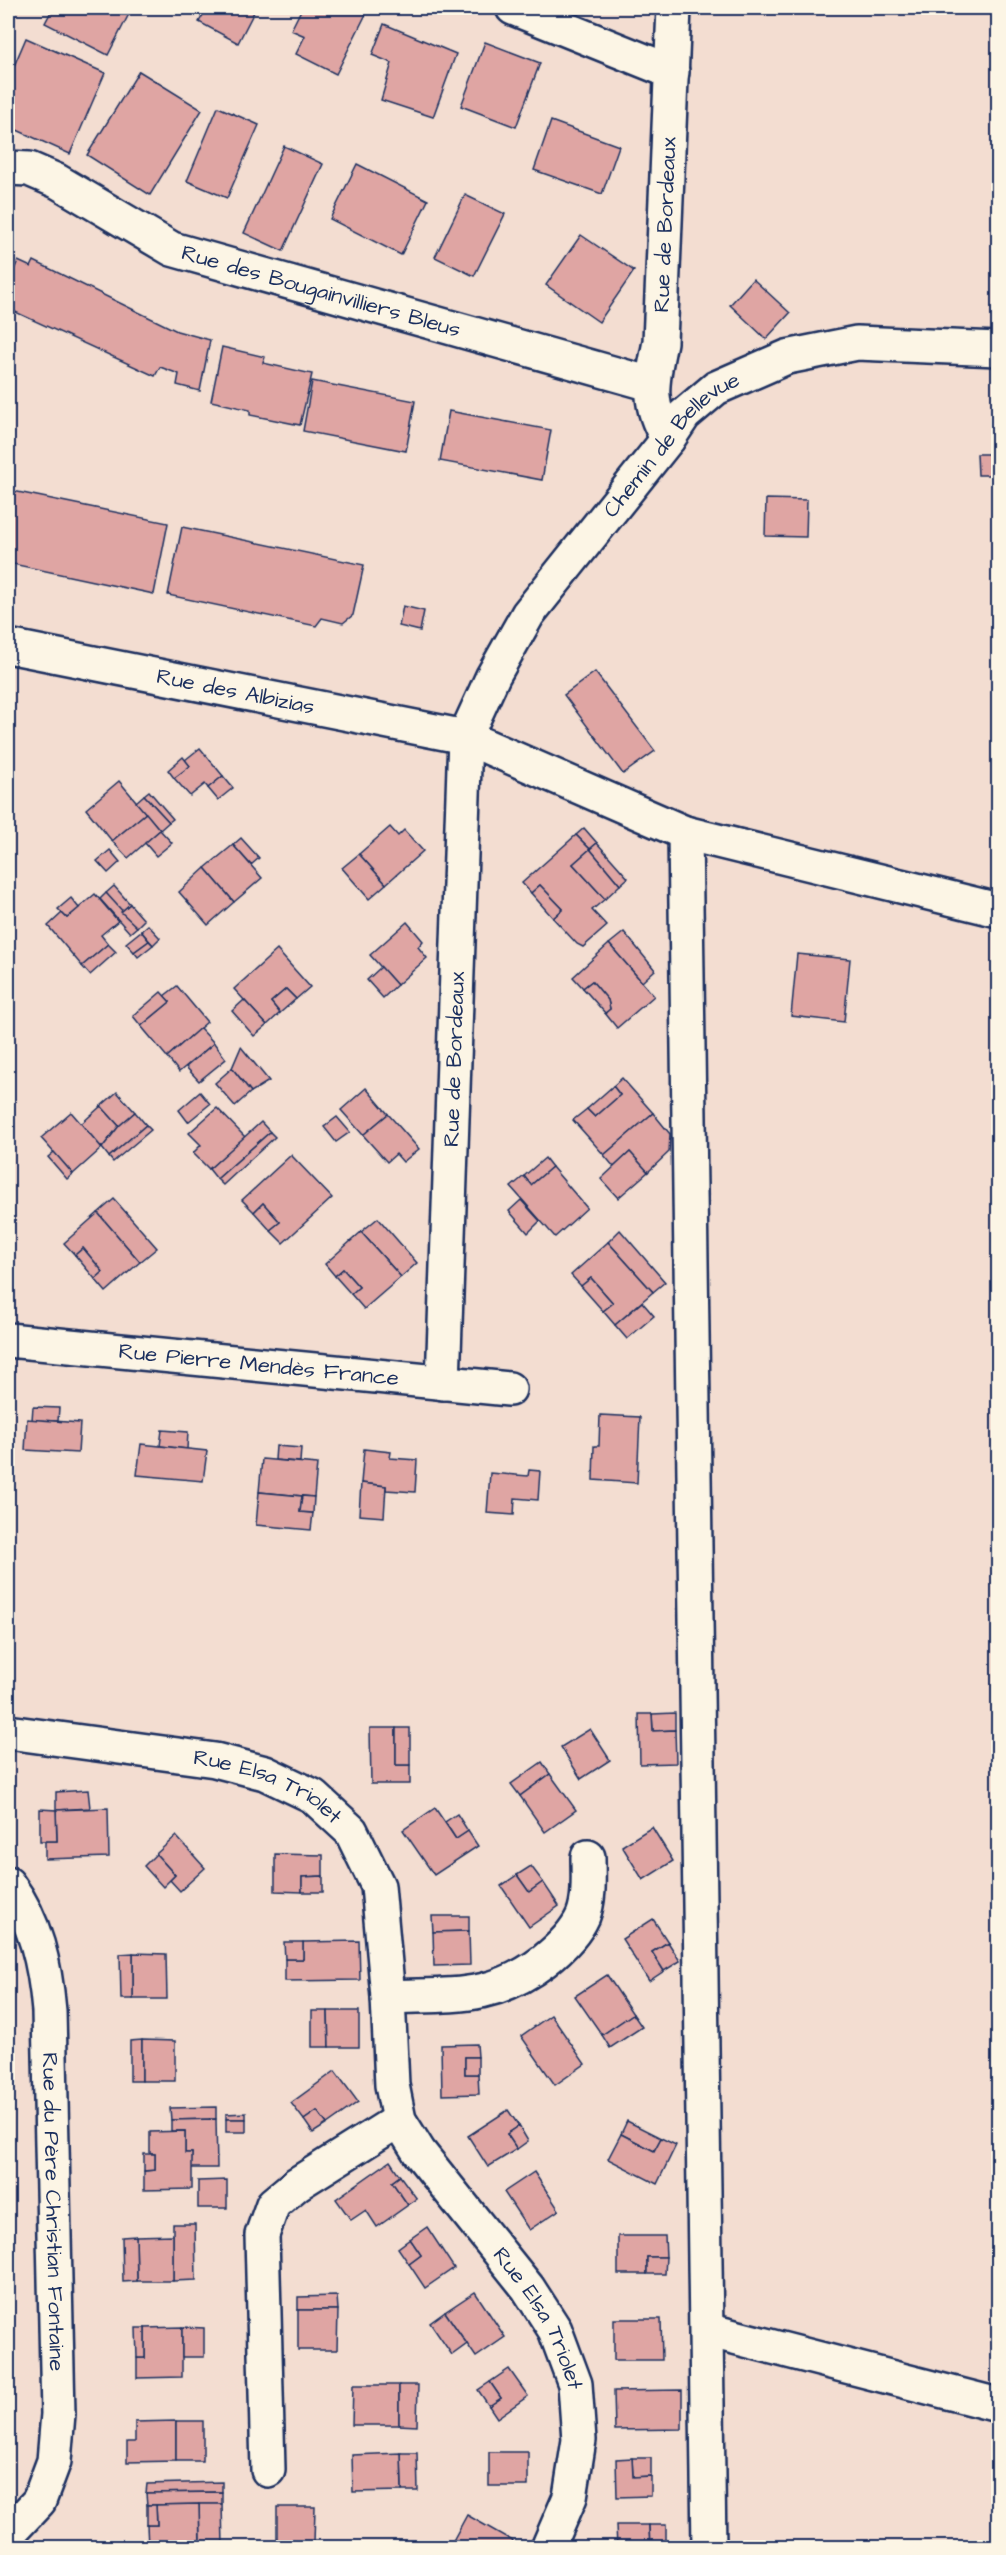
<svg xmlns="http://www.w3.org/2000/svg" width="1006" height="2555" viewBox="0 0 1006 2555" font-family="'Architects Daughter',sans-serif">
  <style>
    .building { fill: #dfa5a3; stroke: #1b2f5e; stroke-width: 1.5 }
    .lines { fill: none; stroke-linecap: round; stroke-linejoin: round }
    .minor-casing { stroke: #1b2f5e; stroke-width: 38 }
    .minor { stroke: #fcf5e5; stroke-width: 33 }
    .labels { text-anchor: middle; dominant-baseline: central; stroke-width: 6; stroke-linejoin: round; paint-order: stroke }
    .street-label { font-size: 22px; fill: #1b2f5e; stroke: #fcf5e5 }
  </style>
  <rect width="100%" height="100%" fill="#f3ddd1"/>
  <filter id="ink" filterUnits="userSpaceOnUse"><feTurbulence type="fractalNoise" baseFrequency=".0167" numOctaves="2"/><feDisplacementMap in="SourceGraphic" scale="12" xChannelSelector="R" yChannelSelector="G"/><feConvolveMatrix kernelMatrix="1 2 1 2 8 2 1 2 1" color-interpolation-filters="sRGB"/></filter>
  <g filter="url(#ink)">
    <g class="building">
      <polygon points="53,8 132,8 108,55 45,23"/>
      <polygon points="207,8 256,8 238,43 199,22"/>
      <polygon points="302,8 369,8 336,74 296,54 305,36 291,30"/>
      <polygon points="384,24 456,54 433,117 381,100 392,63 372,55"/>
      <polygon points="26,38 105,73 70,154 8,126 8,80"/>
      <polygon points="485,42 540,63 516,127 461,106"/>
      <polygon points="139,71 202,110 150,195 87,155"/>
      <polygon points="218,107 259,125 227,198 187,181"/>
      <polygon points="551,121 619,146 602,194 534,170"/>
      <polygon points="284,146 323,164 283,251 244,233"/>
      <polygon points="357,164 428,200 401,255 330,219"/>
      <polygon points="465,195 505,214 474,276 435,257"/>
      <polygon points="581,235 634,271 599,322 546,285"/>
      <polygon points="18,261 31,267 34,261 177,331 210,340 200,391 177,385 179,374 160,367 155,376 11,310 14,304 8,301 8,283"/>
      <polygon points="753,279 790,313 766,339 730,305"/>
      <polygon points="222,347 265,357 263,363 312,374 300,425 250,415 250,410 211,401"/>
      <polygon points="312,381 415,401 406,451 303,431"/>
      <polygon points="449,411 551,430 542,480 440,461"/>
      <polygon points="977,454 998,454 998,475 978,475"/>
      <polygon points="8,490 168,523 154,594 8,563"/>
      <polygon points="766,499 807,500 806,537 765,536"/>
      <polygon points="182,527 364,565 353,615 343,623 322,618 316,626 168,595"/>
      <polygon points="403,606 424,611 420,631 399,626"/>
      <polygon points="595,672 655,751 623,774 564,695"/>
      <polygon points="200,748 223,776 208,788 205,784 190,796 174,778 190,766 185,760"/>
      <polygon points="183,757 190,766 174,778 168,770"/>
      <polygon points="223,776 233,788 218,800 208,788"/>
      <polygon points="119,781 146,813 112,841 86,809"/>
      <polygon points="149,791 173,819 169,822 144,795"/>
      <polygon points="144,795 169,822 160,830 136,802"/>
      <polygon points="146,813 160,830 128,858 112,841"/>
      <polygon points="390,827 398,836 404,830 423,851 386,884 359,854"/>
      <polygon points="584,828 597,843 590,849 576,835"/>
      <polygon points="160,830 172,843 156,856 145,843"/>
      <polygon points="576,835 590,849 573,864 605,899 592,910 607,926 583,947 577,944 553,918 563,909 540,885 531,893 522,883"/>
      <polygon points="241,838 259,858 251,865 233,845"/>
      <polygon points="597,843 628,878 620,885 590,849"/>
      <polygon points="233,845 262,878 234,902 205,868"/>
      <polygon points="590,849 620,885 605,899 573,864"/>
      <polygon points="110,850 120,862 108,873 97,861"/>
      <polygon points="359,854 386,884 369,899 342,868"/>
      <polygon points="205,868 234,902 208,925 179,892"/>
      <polygon points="540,885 563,909 553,918 531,893"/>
      <polygon points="114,886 130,904 121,912 106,893"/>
      <polygon points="106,893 137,927 130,933 100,899"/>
      <polygon points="95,894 118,921 101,935 108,944 82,966 48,926 62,913 67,918"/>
      <polygon points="71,898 79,908 67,918 58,909"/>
      <polygon points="130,904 144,920 137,927 121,912"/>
      <polygon points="407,922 423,941 418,947 427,958 397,985 370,955"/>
      <polygon points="148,925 160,938 153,945 141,931"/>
      <polygon points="141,931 149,941 134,952 126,943"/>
      <polygon points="624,932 655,970 642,982 609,944"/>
      <polygon points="149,941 153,945 138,957 134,952"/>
      <polygon points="108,944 116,952 90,975 82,966"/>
      <polygon points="609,944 654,996 617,1028 605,1013 610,1009 608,1000 592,981 583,988 573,977"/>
      <polygon points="277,950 310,987 296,999 286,989 271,1002 280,1013 267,1025 234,989"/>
      <polygon points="797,954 850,959 844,1022 791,1016"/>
      <polygon points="381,967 397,985 383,998 367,980"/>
      <polygon points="592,981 608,1000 610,1009 605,1013 583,988"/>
      <polygon points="177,986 207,1022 167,1057 141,1026 170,1002 164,996"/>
      <polygon points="286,989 296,999 280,1013 271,1002"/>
      <polygon points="161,992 170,1002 141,1026 133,1016"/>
      <polygon points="244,1000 267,1025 254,1036 232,1011"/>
      <polygon points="200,1028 214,1043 179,1072 167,1057"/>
      <polygon points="214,1043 226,1059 199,1081 186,1067"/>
      <polygon points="241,1047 269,1081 251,1092 232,1068"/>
      <polygon points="232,1068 251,1092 235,1106 215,1083"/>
      <polygon points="622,1078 653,1113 604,1155 573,1120 587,1109 595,1117 620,1095 613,1086"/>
      <polygon points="613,1086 620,1095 595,1117 587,1109"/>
      <polygon points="366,1088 388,1114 363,1135 341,1110"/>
      <polygon points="117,1092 135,1112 119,1126 101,1106"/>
      <polygon points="200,1092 210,1104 188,1122 179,1110"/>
      <polygon points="101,1106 119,1126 102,1148 81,1124"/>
      <polygon points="217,1108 245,1137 209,1169 193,1153 201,1145 189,1133"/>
      <polygon points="71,1112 102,1148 73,1174 41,1138"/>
      <polygon points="135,1112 146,1125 109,1157 102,1148 119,1126"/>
      <polygon points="653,1113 670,1134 669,1152 648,1172 630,1152 614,1167 604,1155"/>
      <polygon points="388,1114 419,1149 403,1162 396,1154 387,1162 363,1135"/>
      <polygon points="337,1117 350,1132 336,1142 324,1127"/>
      <polygon points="261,1122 270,1132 217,1179 209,1169"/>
      <polygon points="146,1125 151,1130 113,1162 109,1157"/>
      <polygon points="270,1132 275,1137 223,1185 217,1179"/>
      <polygon points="54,1152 73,1174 67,1179 48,1157"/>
      <polygon points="630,1152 648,1172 618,1198 601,1179"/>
      <polygon points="291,1155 332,1198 283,1243 270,1230 280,1222 263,1203 254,1212 242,1200"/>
      <polygon points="545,1158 552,1167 531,1185 524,1176"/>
      <polygon points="552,1167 587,1208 555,1237 511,1187 524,1176 531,1185"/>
      <polygon points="114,1199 157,1248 140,1262 98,1213"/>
      <polygon points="521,1200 540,1221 528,1233 509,1211"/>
      <polygon points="263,1203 280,1222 270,1230 254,1212"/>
      <polygon points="98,1213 140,1262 106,1292 95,1279 103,1272 83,1248 75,1255 64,1243"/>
      <polygon points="378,1218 417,1263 401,1277 361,1232"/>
      <polygon points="620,1230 665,1282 653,1292 608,1242"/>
      <polygon points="361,1232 401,1277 364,1309 351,1294 359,1287 343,1269 335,1276 325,1264"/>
      <polygon points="608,1242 653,1292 615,1325 603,1311 613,1303 591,1278 581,1286 571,1275"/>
      <polygon points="83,1248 103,1272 95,1279 75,1255"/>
      <polygon points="343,1269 359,1287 351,1294 335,1276"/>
      <polygon points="591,1278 613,1303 603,1311 581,1286"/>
      <polygon points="642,1302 654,1316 627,1339 615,1325"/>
      <polygon points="33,1407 59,1408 58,1421 32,1420"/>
      <polygon points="600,1415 640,1417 637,1483 593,1480 594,1446 599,1446"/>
      <polygon points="27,1419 80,1423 78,1453 25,1450"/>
      <polygon points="162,1430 188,1432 187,1449 160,1446"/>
      <polygon points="141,1444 207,1451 203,1481 137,1475"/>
      <polygon points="276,1446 301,1448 300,1462 275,1460"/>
      <polygon points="364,1449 391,1452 390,1458 417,1460 415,1492 386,1490 386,1486 361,1483"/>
      <polygon points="262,1459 317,1464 314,1497 259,1492"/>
      <polygon points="529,1470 540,1471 538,1500 515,1498 514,1515 487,1513 490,1473 528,1476"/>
      <polygon points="361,1483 386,1486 384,1517 359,1515"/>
      <polygon points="259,1492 302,1496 300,1512 313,1513 311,1530 256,1525"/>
      <polygon points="302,1496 314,1497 313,1513 300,1512"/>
      <polygon points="675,1713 675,1730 653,1731 652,1714"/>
      <polygon points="639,1714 652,1714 653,1731 675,1730 676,1763 640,1764"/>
      <polygon points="370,1728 396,1728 396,1765 410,1765 410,1784 371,1784"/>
      <rect x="396" y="1728" width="14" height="37"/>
      <polygon points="590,1729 610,1760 581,1779 561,1747"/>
      <polygon points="542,1762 550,1774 520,1796 511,1784"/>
      <polygon points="550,1774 576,1810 545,1832 520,1796"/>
      <polygon points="88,1790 90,1808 56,1810 56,1792"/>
      <polygon points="108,1808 109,1857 45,1859 45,1841 57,1841 56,1810"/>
      <polygon points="435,1808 456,1839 468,1831 478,1846 434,1875 403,1830"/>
      <polygon points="40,1809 56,1810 57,1841 40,1841"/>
      <polygon points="457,1814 468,1831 456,1839 445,1822"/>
      <polygon points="652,1827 673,1861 643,1880 622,1846"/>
      <polygon points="176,1836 205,1868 180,1891 170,1880 175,1875 156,1854"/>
      <polygon points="156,1854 175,1875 163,1887 144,1866"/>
      <polygon points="275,1854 323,1855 323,1876 302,1877 302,1892 275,1891"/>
      <polygon points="531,1866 543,1882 529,1892 517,1875"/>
      <polygon points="517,1875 529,1892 543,1882 559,1906 529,1927 501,1886"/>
      <polygon points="323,1876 323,1892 302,1892 302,1877"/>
      <polygon points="432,1916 469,1916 469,1931 433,1932"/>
      <polygon points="653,1919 668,1942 652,1952 664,1971 649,1981 622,1939"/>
      <polygon points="469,1931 470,1965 434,1966 433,1932"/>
      <polygon points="359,1941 360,1980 285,1981 285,1959 303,1959 303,1942"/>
      <polygon points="284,1942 303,1942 303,1959 285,1959"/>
      <polygon points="668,1942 680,1961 664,1971 652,1952"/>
      <polygon points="133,1953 166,1954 167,1999 133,1999"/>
      <polygon points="133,1953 133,1999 121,1999 120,1954"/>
      <polygon points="607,1975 633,2014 602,2035 575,1996"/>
      <polygon points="312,2011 328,2011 329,2047 312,2047"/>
      <polygon points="328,2011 359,2011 359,2047 329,2047"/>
      <polygon points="633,2014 642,2027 610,2048 602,2035"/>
      <polygon points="551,2015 585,2064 555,2085 521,2036"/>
      <polygon points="142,2040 142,2081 130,2081 130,2041"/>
      <polygon points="142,2040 175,2041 175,2081 142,2081"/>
      <polygon points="477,2044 478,2057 465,2057 465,2074 478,2074 479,2094 442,2095 441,2045"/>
      <rect x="465" y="2057" width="13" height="17"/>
      <polygon points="335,2071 358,2102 327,2124 317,2111 304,2120 291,2103"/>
      <polygon points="216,2107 216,2119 171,2120 170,2108"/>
      <polygon points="508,2110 519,2126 507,2134 517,2149 488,2167 468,2136"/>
      <polygon points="317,2111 327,2124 313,2133 304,2120"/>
      <polygon points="246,2113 246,2119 226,2119 226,2114"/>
      <polygon points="216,2119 217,2168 191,2168 192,2153 185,2153 185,2131 171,2131 171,2120"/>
      <rect x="226" y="2119" width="20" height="13"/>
      <polygon points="627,2121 661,2138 654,2151 621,2134"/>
      <polygon points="519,2126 528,2141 517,2149 507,2134"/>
      <polygon points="185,2131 185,2153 192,2153 192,2189 144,2190 144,2171 155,2170 155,2154 150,2154 150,2132"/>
      <polygon points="621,2134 654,2151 661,2138 676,2145 657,2184 608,2159"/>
      <polygon points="144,2154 155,2154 155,2170 144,2171"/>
      <polygon points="390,2161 400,2176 392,2182 408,2205 377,2227 366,2210 351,2220 336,2199"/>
      <polygon points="534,2172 559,2210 529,2230 504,2192"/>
      <polygon points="400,2176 417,2199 408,2205 392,2182"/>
      <polygon points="227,2180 227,2208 198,2208 198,2181"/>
      <polygon points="173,2224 195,2224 196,2280 173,2281"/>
      <polygon points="427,2227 454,2268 425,2288 409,2264 421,2255 410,2239"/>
      <polygon points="173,2235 173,2281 137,2281 136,2236"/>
      <polygon points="136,2236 137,2281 123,2282 122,2237"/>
      <polygon points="618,2236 665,2236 666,2257 647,2257 647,2274 618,2274"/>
      <polygon points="410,2239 421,2255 409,2264 398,2248"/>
      <polygon points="647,2257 666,2257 665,2274 647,2274"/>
      <polygon points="475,2292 505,2337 476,2357 445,2312"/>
      <polygon points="337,2296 338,2310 298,2310 298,2297"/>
      <polygon points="298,2310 338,2310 337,2350 298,2350"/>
      <polygon points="445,2312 467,2344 452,2355 430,2323"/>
      <polygon points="614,2319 661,2319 662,2360 614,2360"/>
      <polygon points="182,2327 182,2377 137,2378 137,2358 145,2358 145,2328"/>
      <polygon points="182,2327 204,2328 204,2357 182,2357"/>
      <polygon points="136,2328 145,2328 145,2358 137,2358"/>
      <polygon points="509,2369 528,2396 497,2418 489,2406 501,2398 490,2382"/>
      <polygon points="490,2382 501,2398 489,2406 478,2390"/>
      <polygon points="353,2385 399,2385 399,2425 352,2425"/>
      <polygon points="399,2385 418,2385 417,2426 399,2425"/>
      <polygon points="682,2390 682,2429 615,2430 614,2391"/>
      <polygon points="176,2421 176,2461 127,2462 127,2442 135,2442 135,2422"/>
      <rect x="176" y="2421" width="27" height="40"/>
      <rect x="489" y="2452" width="39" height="34"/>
      <polygon points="401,2453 417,2453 418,2491 402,2491"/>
      <polygon points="401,2453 402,2491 353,2492 352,2455"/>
      <polygon points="632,2458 651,2458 651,2476 633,2477"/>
      <polygon points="632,2458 633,2477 651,2476 651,2496 617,2497 616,2459"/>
      <polygon points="222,2482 222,2492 146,2493 147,2484"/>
      <polygon points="222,2492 222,2504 147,2505 146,2493"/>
      <polygon points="199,2504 222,2504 223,2546 200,2546"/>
      <polygon points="199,2504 200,2546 148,2547 147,2525 157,2525 156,2505"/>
      <polygon points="147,2505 156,2505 157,2525 147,2525"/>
      <polygon points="277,2507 315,2507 314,2543 277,2543"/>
      <polygon points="467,2515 513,2541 510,2548 449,2548"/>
      <polygon points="616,2525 649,2525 650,2548 617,2548"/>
      <polygon points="649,2525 666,2525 666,2548 650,2548"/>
      <rect x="277" y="2543" width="37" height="5"/>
    </g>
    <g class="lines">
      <g class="minor-casing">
        <g id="minor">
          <polyline points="513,8 672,72"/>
          <path id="s1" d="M 8,168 L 29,169 L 57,181 L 172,249 L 651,384"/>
          <path id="s2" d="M 668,439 C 646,402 652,382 660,342 L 674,8"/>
          <path id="s3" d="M 8,646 L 465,737 L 685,833 L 998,910"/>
          <polyline points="685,833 709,2548"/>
          <path id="s4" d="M 8,1340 L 509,1389"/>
          <path id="s5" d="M 443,1383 L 465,737 L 493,676 L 528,614 L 668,439 L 684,415 L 716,388 L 787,357 L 857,343 L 998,349"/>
          <path id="s6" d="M 8,1732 L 215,1760 L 265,1773 L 313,1796 L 351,1831 L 378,1886 L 388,1997 L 392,2085 L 399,2120 L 419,2152 L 528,2288 L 555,2330 L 575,2384 L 579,2440 L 570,2497 L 548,2548"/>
          <path id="s7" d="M 8,1884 C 36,1922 45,1965 49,2011 L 58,2414 L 54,2461 L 39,2501 L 8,2534"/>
          <path d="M 388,1997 C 450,1994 492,2001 544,1961 C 559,1949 575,1934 583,1916 C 590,1898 588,1875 588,1857"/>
          <polyline points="707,2330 998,2405"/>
          <polyline points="268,2470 262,2235 273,2204 297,2184 399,2120"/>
        </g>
      </g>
      <use href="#minor" class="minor"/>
    </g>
  </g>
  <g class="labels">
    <g class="street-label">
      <text stroke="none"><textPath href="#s2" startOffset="218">Rue de Bordeaux</textPath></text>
      <text stroke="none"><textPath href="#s1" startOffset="340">Rue des Bougainvilliers Bleus</textPath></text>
      <text stroke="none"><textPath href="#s5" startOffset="1008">Chemin de Bellevue</textPath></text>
      <text stroke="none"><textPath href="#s3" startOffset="232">Rue des Albizias</textPath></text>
      <text stroke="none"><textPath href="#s5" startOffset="324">Rue de Bordeaux</textPath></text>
      <text stroke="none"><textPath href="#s4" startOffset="252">Rue Pierre Mendès France</textPath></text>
      <text stroke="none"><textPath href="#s6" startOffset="268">Rue Elsa Triolet</textPath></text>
      <text stroke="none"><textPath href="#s7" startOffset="336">Rue du Père Christian Fontaine</textPath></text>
      <text stroke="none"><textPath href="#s6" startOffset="906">Rue Elsa Triolet</textPath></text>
    </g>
  </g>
  <rect width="1006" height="2555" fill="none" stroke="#fcf5e5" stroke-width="30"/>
  <rect x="15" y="15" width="976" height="2525" fill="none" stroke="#1b2f5e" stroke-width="2" filter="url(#ink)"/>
</svg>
